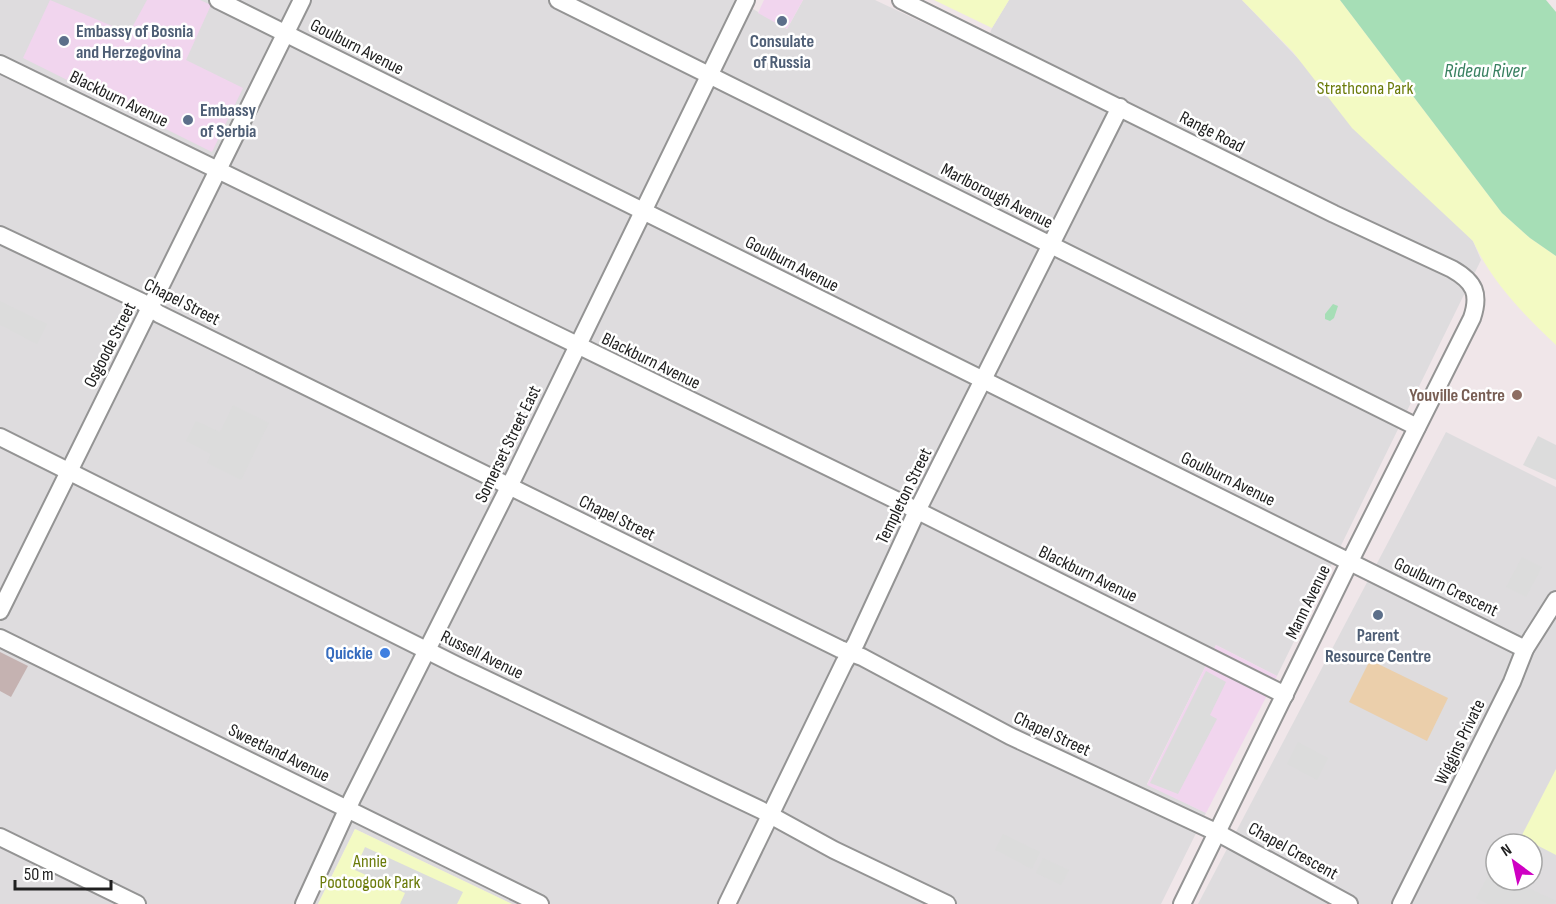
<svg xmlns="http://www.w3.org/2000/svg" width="1556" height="904" viewBox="0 0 1556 904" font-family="'Sofia Sans Condensed',sans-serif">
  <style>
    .residential { fill: #dedcde; fill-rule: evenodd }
    .commercial { fill: #f1d5ee }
    .construction { fill: #c5b2b1 }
    .grass { fill: #ebcfab }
    .park { fill: #f3fac3 }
    .parking { fill: #dcdcdc }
    .water { fill: #a6deb6 }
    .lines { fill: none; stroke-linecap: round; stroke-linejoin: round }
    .minor-casing { stroke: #949494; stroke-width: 20 }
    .minor { stroke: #fff; stroke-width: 16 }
    .service-dot { fill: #5c6f8a; stroke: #fff; stroke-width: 2 }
    .education-dot { fill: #8d6e63; stroke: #fff; stroke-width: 2 }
    .shop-dot { fill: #3f7fe0; stroke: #fff; stroke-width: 2 }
    .labels { text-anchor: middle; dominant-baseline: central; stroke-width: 5; stroke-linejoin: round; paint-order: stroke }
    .service-label { font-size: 18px; font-weight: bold; fill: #4e5e75; stroke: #fff; text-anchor: start }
    .street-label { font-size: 18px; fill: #202020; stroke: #fff }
    .park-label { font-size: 18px; fill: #6b7b0a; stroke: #fff }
    .education-label { font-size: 18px; font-weight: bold; fill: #785e54; stroke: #fff; text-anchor: end }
    .shop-label { font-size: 18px; font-weight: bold; fill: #366cbe; stroke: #fff; text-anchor: end }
    .water-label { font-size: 20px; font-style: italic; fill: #398161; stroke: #fff }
  </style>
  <rect width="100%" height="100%" fill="#f0e6e9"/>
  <g class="residential">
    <polygon points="0,0 738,0 787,29 803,0 875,0 983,51 992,28 1009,0 1242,0 1460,227 1473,241 1481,260 1277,676 1216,645 1147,784 1206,813 1161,904 512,904 355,829 318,904 0,904"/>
    <path d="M 1446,432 L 1556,487 L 1556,904 L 1198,904 ZM 1496,844 L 1532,844 L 1532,880 L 1496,880 Z"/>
  </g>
  <g class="commercial">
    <polygon points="50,0 129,33 147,0 200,0 211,5 186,60 243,88 212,152 23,58"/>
    <polygon points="764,0 803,0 787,29 758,13"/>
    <polygon points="1216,645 1277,676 1206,813 1147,785"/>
  </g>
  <polygon class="construction" points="0,652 28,666 11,697 0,691"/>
  <polygon class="grass" points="1370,660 1448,698 1427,741 1349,702"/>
  <g class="park">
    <polygon points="934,0 1009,0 992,28"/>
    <path d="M 1242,0 L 1340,0 L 1502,213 L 1530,238 L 1556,256 L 1556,345 C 1524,315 1491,281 1473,241 L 1352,128 L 1293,52 Z"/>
    <polygon points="1556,769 1556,855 1521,837"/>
    <polygon points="355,829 512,904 318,904"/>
  </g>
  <g class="parking">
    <polygon points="0,301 47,324 37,344 0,325"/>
    <polygon points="233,405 269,423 241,480 207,463 211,454 186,441 196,421 220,432"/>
    <polygon points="1538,436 1556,445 1556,480 1523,465"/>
    <polygon points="1522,557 1542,567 1526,597 1506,587"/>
    <polygon points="1206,671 1226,682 1210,715 1217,719 1178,794 1150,783"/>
    <polygon points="1298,742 1328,758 1317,780 1287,764"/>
    <polygon points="1003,834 1040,852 1032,869 995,850"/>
    <polygon points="365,847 463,892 457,904 400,904 405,893 355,870"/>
    <polygon points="1043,858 1069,870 1061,885 1036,873"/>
    <polygon points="1491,870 1496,873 1496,880 1512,880 1556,901 1554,904 1488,904 1476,898"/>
  </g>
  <g class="water">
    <polygon points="1340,0 1546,0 1556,12 1556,256 1530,238 1502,213"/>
    <polygon points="1333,304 1338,306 1334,318 1330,321 1325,319 1325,314"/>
  </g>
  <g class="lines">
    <g class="minor-casing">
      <g id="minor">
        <polyline points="218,0 1525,649"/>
        <polyline points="558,0 1417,427"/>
        <path d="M 901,0 L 1334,214 L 1452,269 C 1475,282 1480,294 1472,318 L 1350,561 L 1182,904"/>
        <polyline points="0,64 906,505 1285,695"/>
        <polyline points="0,235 142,302 159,314 840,649 862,657 1010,736 1218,833 1349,904"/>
        <polyline points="0,437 460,667 761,810 834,850 947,904"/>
        <polyline points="0,611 302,0"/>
        <polyline points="0,638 540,904"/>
        <polyline points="0,837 137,904"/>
        <polyline points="304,904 352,799 509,487 746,0"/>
        <polyline points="727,904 844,663 856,643 917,511 1120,107"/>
        <polyline points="1401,904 1512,682 1525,649 1556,600"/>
      </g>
    </g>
    <use href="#minor" class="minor"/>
  </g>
  <g class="service-dot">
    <circle cx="782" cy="21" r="6"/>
    <circle cx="64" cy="41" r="6"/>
    <circle cx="188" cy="120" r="6"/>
    <circle cx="1378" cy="615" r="6"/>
  </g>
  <circle class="education-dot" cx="1517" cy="395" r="6"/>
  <circle class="shop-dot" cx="385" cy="653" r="6"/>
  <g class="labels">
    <g class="service-label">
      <text x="76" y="31">Embassy of Bosnia<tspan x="76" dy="21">and Herzegovina</tspan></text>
      <text x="782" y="41" text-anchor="middle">Consulate<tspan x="782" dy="21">of Russia</tspan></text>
      <text x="200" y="110">Embassy<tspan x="200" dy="21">of Serbia</tspan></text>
      <text x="1378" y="635" text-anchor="middle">Parent<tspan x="1378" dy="21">Resource Centre</tspan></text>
    </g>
    <g class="street-label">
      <text transform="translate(357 47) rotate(27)">Goulburn Avenue</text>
      <text transform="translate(119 99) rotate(26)">Blackburn Avenue</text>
      <text transform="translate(1212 132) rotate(27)">Range Road</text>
      <text transform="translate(997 196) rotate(27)">Marlborough Avenue</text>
      <text transform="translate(792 264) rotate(27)">Goulburn Avenue</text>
      <text transform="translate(182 302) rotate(27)">Chapel Street</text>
      <text transform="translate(110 345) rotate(-63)">Osgoode Street</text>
      <text transform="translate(651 361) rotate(26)">Blackburn Avenue</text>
      <text transform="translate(508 444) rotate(-64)">Somerset Street East</text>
      <text transform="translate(1228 479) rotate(26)">Goulburn Avenue</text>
      <text transform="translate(904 496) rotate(-64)">Templeton Street</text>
      <text transform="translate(617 518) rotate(26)">Chapel Street</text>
      <text transform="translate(1088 574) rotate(26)">Blackburn Avenue</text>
      <text transform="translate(1446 587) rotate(26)">Goulburn Crescent</text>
      <text transform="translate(1308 602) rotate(-64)">Mann Avenue</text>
      <text transform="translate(482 655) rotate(26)">Russell Avenue</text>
      <text transform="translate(1052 734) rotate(25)">Chapel Street</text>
      <text transform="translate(1460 742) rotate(-64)">Wiggins Private</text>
      <text transform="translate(279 753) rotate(26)">Sweetland Avenue</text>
      <text transform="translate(1293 851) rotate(29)">Chapel Crescent</text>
    </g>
    <g class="park-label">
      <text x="1365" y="88">Strathcona Park</text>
      <text x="370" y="861">Annie<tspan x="370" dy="21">Pootoogook Park</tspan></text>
    </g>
    <g class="education-label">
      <text x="1505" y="395">Youville Centre</text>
    </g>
    <g class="shop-label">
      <text x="373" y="653">Quickie</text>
    </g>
    <g class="water-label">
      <text x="1485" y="71">Rideau River</text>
    </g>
  </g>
  <g transform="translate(1514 862) rotate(327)"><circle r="28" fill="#ffffff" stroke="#a6a6a6" stroke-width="1.5"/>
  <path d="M0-4.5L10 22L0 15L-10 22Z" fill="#cf00c3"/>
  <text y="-9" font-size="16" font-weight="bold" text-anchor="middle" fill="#202020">N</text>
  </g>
  <path d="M15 880v9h96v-9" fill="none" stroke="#202020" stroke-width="3"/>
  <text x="24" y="880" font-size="18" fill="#202020" stroke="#ffffff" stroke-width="4.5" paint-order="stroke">50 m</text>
</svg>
